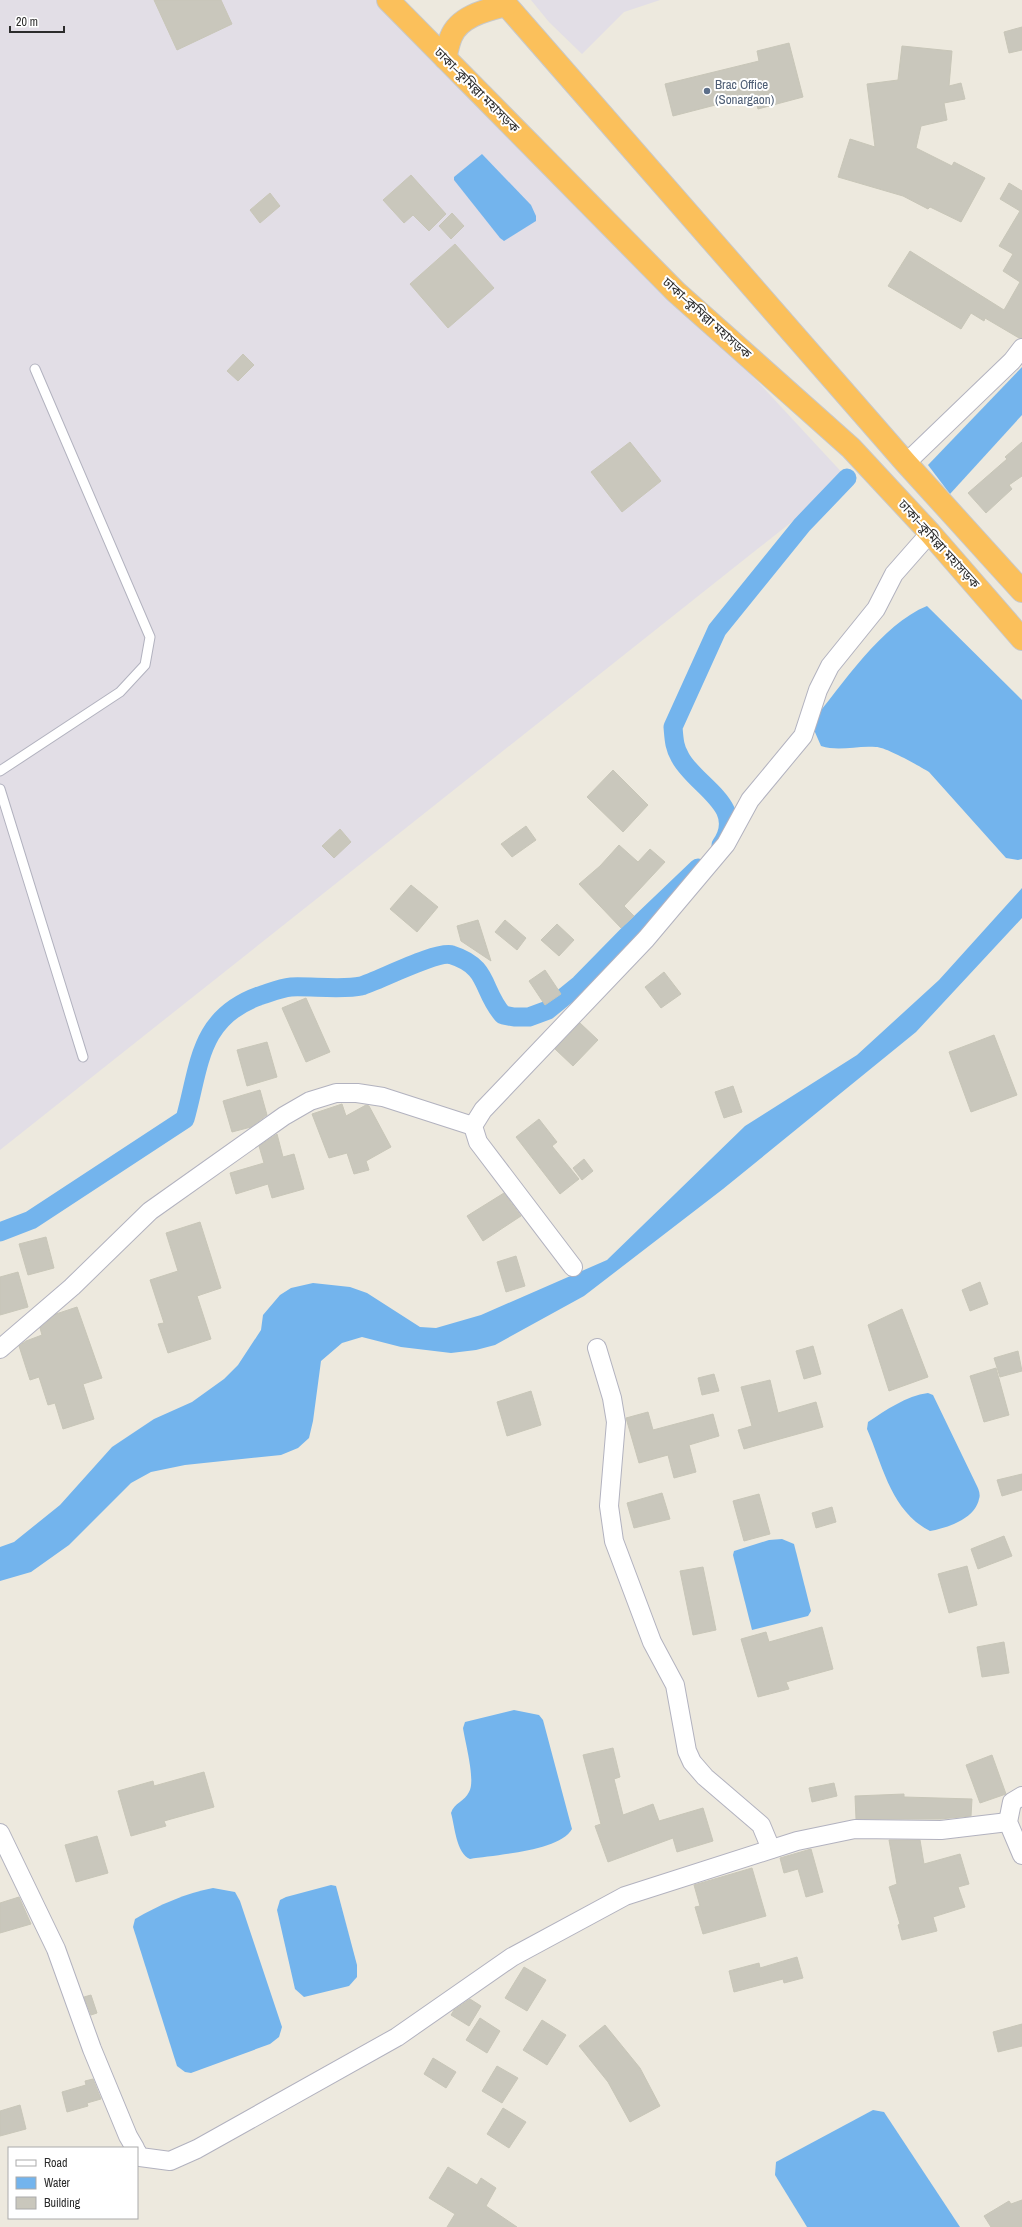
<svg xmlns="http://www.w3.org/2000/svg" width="1022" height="2227" viewBox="0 0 1022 2227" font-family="'Archivo Narrow','Noto Sans Bengali',sans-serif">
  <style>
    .industrial { fill: #e2dee6 }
    .water { fill: #73b4ed }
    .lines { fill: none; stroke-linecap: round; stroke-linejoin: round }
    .canal { stroke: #73b4ed; stroke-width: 19 }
    .building { fill: #c9c7bc; stroke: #c8c6b8 }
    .lane-casing { stroke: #b2b2bf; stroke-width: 11 }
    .street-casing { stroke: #b2b2bf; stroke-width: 20 }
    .highway-casing { stroke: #c8c8c8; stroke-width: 24 }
    .lane { stroke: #fff; stroke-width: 9 }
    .street { stroke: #fff; stroke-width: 18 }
    .highway { stroke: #fbc05b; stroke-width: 22 }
    .service-dot { fill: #5c6f8a; stroke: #fff; stroke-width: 1.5 }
    .labels { text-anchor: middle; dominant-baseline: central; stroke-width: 4; stroke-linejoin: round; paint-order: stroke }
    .service-label { font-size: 13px; fill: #4e5e75; stroke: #fff; text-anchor: start }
    .street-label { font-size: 13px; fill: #2c2c2c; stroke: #fff }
  </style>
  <rect width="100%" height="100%" fill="#ede9de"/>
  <g class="industrial">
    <polygon points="0,0 404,0 847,478 0,1150"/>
    <polygon points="531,0 660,0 624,12 582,54 549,22"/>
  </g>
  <g class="water">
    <polygon points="482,154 531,205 536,216 536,221 504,241 500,238 454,180 454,177"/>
    <polygon points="1022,367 1022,415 950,494 928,465"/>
    <path d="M 927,606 L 1022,700 L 1022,859 L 1018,860 L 1006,858 L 929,772 C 919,766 886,747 876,747 C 857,745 840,752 821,746 L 811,723 C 842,685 882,624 927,606 Z"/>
    <polygon points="1022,888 1022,918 916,1032 723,1189 584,1296 495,1345 476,1350 451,1353 401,1347 362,1337 342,1343 321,1361 313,1421 309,1438 298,1448 281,1455 185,1465 151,1472 131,1483 69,1545 31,1572 0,1581 0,1547 14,1542 60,1505 112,1447 154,1419 192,1402 224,1379 238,1365 261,1330 263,1315 280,1295 291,1288 313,1283 350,1287 367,1293 420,1327 436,1328 481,1315 607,1260 745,1126 857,1055 939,980"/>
    <path d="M 928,1393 L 933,1395 L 976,1484 C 978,1488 981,1494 979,1499 C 975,1519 947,1528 930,1531 C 891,1511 883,1466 867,1429 L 868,1422 C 886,1410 906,1396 928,1393 Z"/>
    <polygon points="782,1539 794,1544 811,1611 808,1616 752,1630 733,1555 734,1551 769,1540"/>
    <path d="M 514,1710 L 539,1715 L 543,1720 L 572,1829 C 560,1851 495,1855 470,1859 C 456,1853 455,1827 451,1813 C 454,1803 465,1801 469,1792 C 476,1781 465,1742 463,1728 L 465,1722 Z"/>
    <polygon points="331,1885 336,1886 357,1965 357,1977 349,1986 304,1997 295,1989 277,1910 280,1900 286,1897"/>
    <path d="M 213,1888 L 235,1892 L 240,1901 L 282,2027 L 279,2037 L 270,2044 L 191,2073 L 185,2072 L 177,2066 L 133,1927 L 135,1919 C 159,1905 186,1893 213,1888 Z"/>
    <polygon points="873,2110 884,2112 960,2227 807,2227 775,2175 776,2162"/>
  </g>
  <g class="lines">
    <g class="canal">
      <path d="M 721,845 C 748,806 695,786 680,757 C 674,747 674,738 673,727 L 717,630 L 802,525 L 847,478"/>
      <path d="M 0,1232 L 31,1220 L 185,1119 C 200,1066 198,1018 259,996 C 269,993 280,988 291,987 C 309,986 345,990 361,986 C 378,981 438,950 452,955 C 490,967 481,990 503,1015 L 514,1017 L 529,1017 L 548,1010 L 580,984 L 632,931 L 698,868"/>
    </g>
  </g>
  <g class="building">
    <polygon points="154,0 221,0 232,24 177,50"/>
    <polygon points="1022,27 1022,50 1009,53 1004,32"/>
    <polygon points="789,43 803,97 758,109 754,95 673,116 665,84 759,61 757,51"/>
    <polygon points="902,46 952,51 949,86 961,83 965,99 944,103 947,120 921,126 916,148 952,166 954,162 985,178 961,222 930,207 928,209 903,196 838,177 850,139 875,147 867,84 898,80"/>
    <polygon points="411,175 446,214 429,231 413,215 404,223 383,200"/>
    <polygon points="1009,183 1022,191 1022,338 1019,338 985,318 984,321 971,313 961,329 888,286 910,251 1004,310 1020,282 1003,271 1013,254 999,246 1020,211 1000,199"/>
    <polygon points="270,193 280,206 260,223 250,210"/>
    <polygon points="452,213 464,226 451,239 439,226"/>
    <polygon points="455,244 494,288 448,328 410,284"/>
    <polygon points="243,354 254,365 238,381 227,371"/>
    <polygon points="630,442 661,481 622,512 591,472"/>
    <polygon points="1022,442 1022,476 1009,485 1012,489 986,513 968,493 1007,459 1005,457"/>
    <polygon points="613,770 648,805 623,832 587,797"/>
    <polygon points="526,826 536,840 512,857 501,844"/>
    <polygon points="340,829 351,842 334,858 322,846"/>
    <polygon points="619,845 638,862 650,849 665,862 624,906 634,916 621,928 579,884 600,866"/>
    <polygon points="411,885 438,907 417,932 390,909"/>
    <polygon points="478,920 491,961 461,941 457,926"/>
    <polygon points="505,920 526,938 517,950 495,932"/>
    <polygon points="557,924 574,940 559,956 541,940"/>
    <polygon points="545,970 561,994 545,1005 529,981"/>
    <polygon points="664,972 681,994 661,1008 645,987"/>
    <polygon points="306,998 330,1052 306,1062 282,1008"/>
    <polygon points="580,1023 598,1040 573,1066 555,1049"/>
    <polygon points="994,1035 1017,1095 971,1112 949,1052"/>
    <polygon points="267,1042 277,1077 247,1086 237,1050"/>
    <polygon points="733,1086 742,1112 724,1118 715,1092"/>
    <polygon points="260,1090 267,1115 251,1127 232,1132 223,1101"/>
    <polygon points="342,1104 346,1116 366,1105 369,1106 391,1147 366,1161 369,1170 354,1174 347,1153 329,1158 312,1114"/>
    <polygon points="539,1119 557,1142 552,1146 579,1179 560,1194 516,1137"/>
    <polygon points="277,1134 283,1157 294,1154 304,1189 272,1198 268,1184 236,1194 230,1173 264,1163 259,1146"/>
    <polygon points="584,1159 593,1171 582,1180 573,1168"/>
    <polygon points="504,1193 521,1216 483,1241 467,1216"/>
    <polygon points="200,1222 221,1288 197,1296 211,1339 168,1353 158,1324 164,1323 150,1280 178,1271 166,1233"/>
    <polygon points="46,1237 54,1268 28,1275 19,1244"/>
    <polygon points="516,1256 525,1286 506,1292 497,1262"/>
    <polygon points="18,1272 28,1307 0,1315 0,1277"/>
    <polygon points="980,1282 988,1304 970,1311 962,1290"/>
    <polygon points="77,1307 102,1378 83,1384 94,1419 63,1429 55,1403 48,1405 39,1377 30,1380 19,1346 26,1341 42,1335 40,1328 56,1314"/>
    <polygon points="902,1309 928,1377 889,1391 868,1325"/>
    <polygon points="813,1346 821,1374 804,1379 796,1351"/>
    <polygon points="1018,1351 1022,1371 1000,1377 994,1358"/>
    <polygon points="996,1368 1009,1415 984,1422 970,1376"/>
    <polygon points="714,1374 719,1391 702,1395 698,1378"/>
    <polygon points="770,1380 778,1413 816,1402 823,1427 744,1449 738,1430 752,1426 741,1387"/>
    <polygon points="531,1391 541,1425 507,1436 497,1402"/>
    <polygon points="648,1412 653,1430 713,1414 719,1436 689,1445 696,1472 674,1478 668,1455 639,1463 626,1418"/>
    <polygon points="1022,1474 1022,1490 1002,1496 997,1480"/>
    <polygon points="662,1493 670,1519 634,1528 627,1503"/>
    <polygon points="759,1494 770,1534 744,1541 733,1501"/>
    <polygon points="832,1507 836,1522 816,1528 812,1513"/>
    <polygon points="1004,1536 1012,1556 978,1569 971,1549"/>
    <polygon points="967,1566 977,1605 949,1613 938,1574"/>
    <polygon points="703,1567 716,1630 693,1635 680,1571"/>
    <polygon points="822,1627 833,1669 786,1682 789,1689 758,1697 741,1639 766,1632 769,1642"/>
    <polygon points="1004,1642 1009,1673 982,1677 977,1647"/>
    <polygon points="613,1748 620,1777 614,1779 623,1815 653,1804 659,1821 703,1808 713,1841 677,1852 673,1838 608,1862 595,1826 601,1824 583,1755"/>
    <polygon points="992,1755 1006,1794 980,1803 966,1765"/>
    <polygon points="204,1772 214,1807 164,1821 166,1826 131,1836 118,1791 153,1781 154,1786"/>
    <polygon points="834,1783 837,1796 812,1802 809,1788"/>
    <polygon points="904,1794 904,1797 972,1799 971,1816 940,1819 856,1819 855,1796"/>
    <polygon points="97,1836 108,1873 76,1882 65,1845"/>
    <polygon points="889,1840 920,1840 924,1864 960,1854 969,1884 958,1887 965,1907 933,1917 937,1931 902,1940 898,1925 900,1924 889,1887 897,1884"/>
    <polygon points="811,1849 823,1892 806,1897 798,1869 784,1873 780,1858"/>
    <polygon points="752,1868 766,1916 703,1934 695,1907 700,1906 694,1885"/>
    <polygon points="19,1897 31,1924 0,1933 0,1903"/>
    <polygon points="797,1957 803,1978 784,1983 783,1979 734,1992 729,1971 759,1963 760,1968"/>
    <polygon points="524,1967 546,1980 527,2011 505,1998"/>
    <polygon points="91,1995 97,2013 91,2015 84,1997"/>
    <polygon points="470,1999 481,2006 469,2026 451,2015 454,2010"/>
    <polygon points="480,2018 500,2031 487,2053 466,2040"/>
    <polygon points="542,2020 566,2035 547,2065 523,2050"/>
    <polygon points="1022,2024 1022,2046 998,2052 993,2032"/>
    <polygon points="605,2025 640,2068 660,2106 630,2122 608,2082 579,2046"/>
    <polygon points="433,2058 456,2072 446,2088 424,2074"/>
    <polygon points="497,2066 518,2078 502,2103 482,2091"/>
    <polygon points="93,2079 101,2099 87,2103 88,2106 67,2112 62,2092 86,2085 85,2081"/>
    <polygon points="20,2105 26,2129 0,2136 0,2111"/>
    <polygon points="503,2108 526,2122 509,2148 487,2134"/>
    <polygon points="448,2167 477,2185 481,2178 496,2188 486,2206 517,2227 447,2227 455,2214 429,2198"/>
    <polygon points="1022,2200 1022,2227 991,2227 984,2216 1009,2201 1011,2204"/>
  </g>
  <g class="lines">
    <g class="lane-casing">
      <g id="lane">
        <polyline points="0,771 120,692 145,665 150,637 35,369"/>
        <polyline points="0,789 83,1057"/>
      </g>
    </g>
    <g class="street-casing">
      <g id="street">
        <polyline points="906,463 1012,361 1022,348"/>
        <polyline points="573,1267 478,1142 473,1126 483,1110 646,939 726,844 750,800 803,736 818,690 830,666 876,609 894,574 930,533"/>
        <polyline points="597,1348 612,1398 616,1422 609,1506 614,1541 652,1642 675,1685 687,1751 692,1762 705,1777 761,1825 771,1849"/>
        <polyline points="0,1349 72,1287 150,1211 284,1116 310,1101 336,1093 357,1093 383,1097 473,1126"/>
        <polyline points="1022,1796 1012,1802 1008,1822 1022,1855"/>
        <polyline points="0,1833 56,1949 92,2049 128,2136 135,2148"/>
        <polyline points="137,2152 140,2157 170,2161 197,2149 397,2037 512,1957 625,1896 797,1841 855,1829 941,1830 1008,1822"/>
      </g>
    </g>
    <g class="highway-casing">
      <g id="highway">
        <polyline points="388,0 676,292 851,448 930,533 1022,639"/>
        <polyline points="502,0 906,463 1022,591"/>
        <path d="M 445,58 C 447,52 448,44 451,37 C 459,16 487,10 506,5"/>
      </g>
    </g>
    <use href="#lane" class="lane"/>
    <use href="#street" class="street"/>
    <use href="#highway" class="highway"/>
  </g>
  <circle class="service-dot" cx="707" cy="91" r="4"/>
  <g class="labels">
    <g class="service-label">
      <text x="715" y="84">Brac Office<tspan x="715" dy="15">(Sonargaon)</tspan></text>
    </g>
    <g class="street-label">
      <text transform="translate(477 90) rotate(45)">ঢাকা–কুমিল্লা মহাসড়ক</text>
      <text transform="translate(707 318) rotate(42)">ঢাকা–কুমিল্লা মহাসড়ক</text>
      <text transform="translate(939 544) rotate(48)">ঢাকা–কুমিল্লা মহাসড়ক</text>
    </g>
  </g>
  <rect x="8" y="2147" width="130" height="72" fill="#ffffff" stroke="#ababab"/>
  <rect x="16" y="2160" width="20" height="6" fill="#ffffff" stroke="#ababab"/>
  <text x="44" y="2167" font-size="12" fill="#2c2c2c">Road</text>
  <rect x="16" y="2177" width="20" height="12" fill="#73b4ed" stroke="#ababab"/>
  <text x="44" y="2187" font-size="12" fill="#2c2c2c">Water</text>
  <rect x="16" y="2197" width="20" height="12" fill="#c9c7bc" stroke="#ababab"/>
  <text x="44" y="2207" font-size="12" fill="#2c2c2c">Building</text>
  <path d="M10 26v6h54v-6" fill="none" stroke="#2c2c2c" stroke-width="2"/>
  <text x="16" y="26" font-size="12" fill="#2c2c2c" stroke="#ffffff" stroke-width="3" paint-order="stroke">20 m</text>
</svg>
